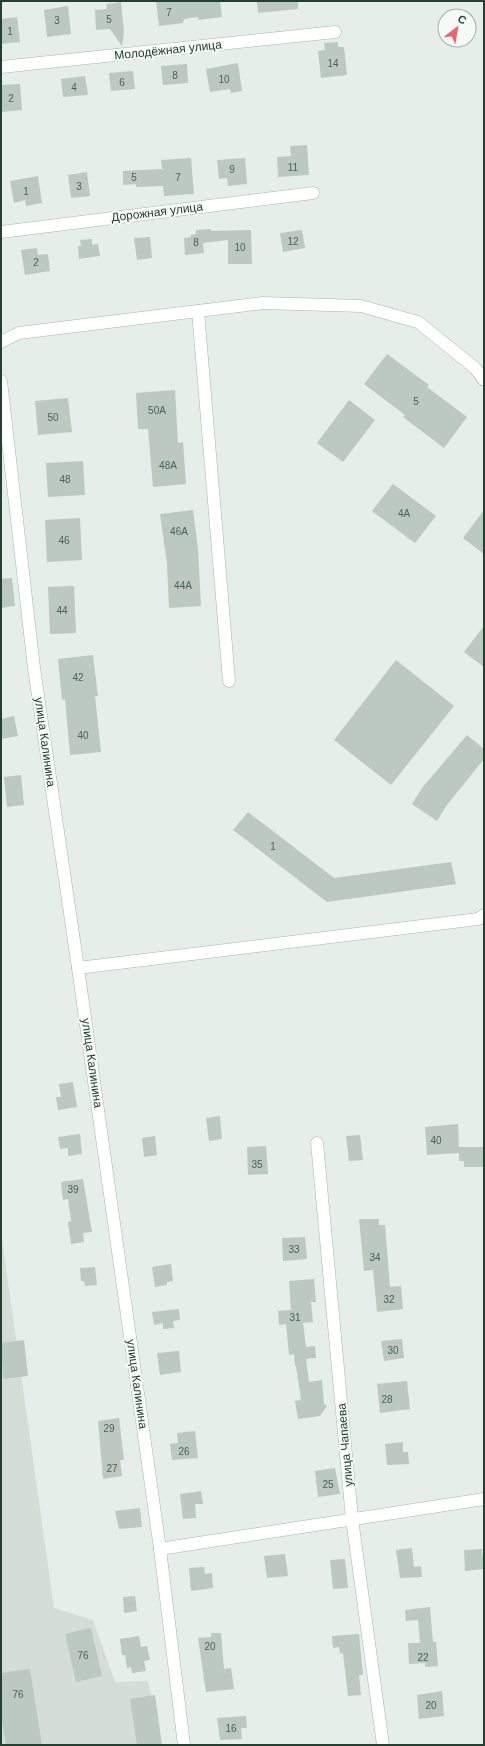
<svg xmlns="http://www.w3.org/2000/svg" width="485" height="1746" viewBox="0 0 485 1746" font-family="Helvetica,sans-serif">
  <style>
    .built { fill: #d4ded6 }
    .building { fill: #bbc9c0 }
    .lines { fill: none; stroke-linecap: round; stroke-linejoin: round }
    .street-casing { stroke: #a7b6ad; stroke-width: 13 }
    .street { stroke: #fff; stroke-width: 12 }
    .labels { text-anchor: middle; dominant-baseline: central; stroke-width: 4; stroke-linejoin: round; paint-order: stroke }
    .number-label { font-size: 10px; fill: #4a6255 }
    .street-label { font-size: 12px; fill: #244031; stroke: #f6faf7 }
  </style>
  <rect width="100%" height="100%" fill="#e5eee8"/>
  <polygon class="built" points="1,1232 54,1608 93,1620 115,1682 148,1681 160,1745 1,1745"/>
  <g class="building">
    <polygon points="156,1 220,1 222,17 199,20 198,17 184,19 183,23 159,26"/>
    <polygon points="257,1 298,1 298,9 258,13"/>
    <polygon points="121,2 124,32 122,46 110,29 96,30 95,10 107,9 106,4"/>
    <polygon points="68,6 71,34 47,37 44,10"/>
    <polygon points="17,17 20,42 1,44 1,19"/>
    <polygon points="338,42 338,47 344,47 347,75 321,78 318,51 325,50 324,43"/>
    <polygon points="238,63 242,91 231,93 230,89 210,92 206,69"/>
    <polygon points="187,64 188,83 163,85 161,66"/>
    <polygon points="133,71 135,89 111,91 109,73"/>
    <polygon points="85,76 88,95 63,97 61,79"/>
    <polygon points="20,84 22,110 1,112 1,85"/>
    <polygon points="307,145 309,175 278,177 277,157 291,156 290,146"/>
    <polygon points="191,158 194,194 164,196 163,186 136,187 136,184 123,185 123,171 162,169 161,160"/>
    <polygon points="245,158 247,184 228,186 227,178 219,179 217,160"/>
    <polygon points="87,172 90,196 71,198 68,175"/>
    <polygon points="38,176 42,203 26,206 25,200 14,203 10,181"/>
    <polygon points="211,229 211,231 251,230 252,264 228,264 228,240 203,243 204,253 185,255 184,238 191,237 191,235 196,234 196,230"/>
    <polygon points="302,230 305,248 283,252 280,233"/>
    <polygon points="150,237 152,258 137,260 134,238"/>
    <polygon points="92,239 92,245 98,244 100,256 79,259 78,246 81,246 80,240"/>
    <polygon points="37,248 38,255 48,254 50,271 25,275 21,250"/>
    <polygon points="387,354 429,385 427,387 467,417 444,448 403,417 405,415 364,384"/>
    <polygon points="175,390 178,443 183,442 186,484 153,487 148,429 138,429 136,393"/>
    <polygon points="68,398 72,432 38,435 35,401"/>
    <polygon points="349,400 375,420 343,462 317,443"/>
    <polygon points="83,461 85,495 48,497 46,463"/>
    <polygon points="393,484 436,516 415,543 372,511"/>
    <polygon points="193,510 198,549 201,606 169,608 167,564 160,514"/>
    <polygon points="484,510 484,554 463,538"/>
    <polygon points="80,518 82,560 47,562 45,520"/>
    <polygon points="12,578 15,606 1,608 1,579"/>
    <polygon points="74,586 76,633 50,634 48,587"/>
    <polygon points="484,626 484,667 464,652"/>
    <polygon points="93,655 98,696 95,696 101,752 70,755 65,699 62,700 58,659"/>
    <polygon points="396,660 454,706 391,785 334,740"/>
    <polygon points="14,716 18,736 1,739 1,719"/>
    <polygon points="467,735 484,749 484,759 447,805 437,821 412,804 422,788"/>
    <polygon points="21,775 24,805 7,807 4,777"/>
    <polygon points="248,812 334,878 451,862 456,884 327,902 233,830"/>
    <polygon points="73,1082 77,1107 58,1110 56,1097 61,1097 59,1084"/>
    <polygon points="220,1116 222,1139 209,1141 206,1118"/>
    <polygon points="458,1124 459,1147 483,1147 484,1167 464,1167 464,1161 459,1161 459,1153 427,1155 425,1127"/>
    <polygon points="80,1134 82,1154 68,1156 68,1148 60,1149 58,1137"/>
    <polygon points="360,1135 363,1160 349,1161 346,1136"/>
    <polygon points="155,1136 157,1155 144,1157 142,1138"/>
    <polygon points="266,1146 268,1174 248,1175 247,1147"/>
    <polygon points="83,1179 92,1232 83,1233 84,1242 71,1244 68,1222 71,1221 68,1199 63,1200 61,1182"/>
    <polygon points="359,1219 379,1219 379,1225 385,1225 390,1287 401,1286 403,1309 377,1312 373,1270 364,1271"/>
    <polygon points="305,1237 307,1259 283,1261 282,1238"/>
    <polygon points="171,1264 173,1281 167,1282 167,1285 155,1287 152,1267"/>
    <polygon points="95,1267 97,1285 85,1286 84,1281 81,1281 80,1268"/>
    <polygon points="314,1279 316,1302 311,1302 313,1322 303,1323 306,1347 315,1346 316,1358 306,1359 309,1382 322,1380 324,1404 327,1406 320,1416 298,1419 295,1401 301,1400 296,1366 295,1366 294,1354 289,1355 286,1324 279,1325 278,1311 291,1310 289,1281"/>
    <polygon points="179,1309 180,1320 173,1321 174,1328 163,1329 163,1323 154,1325 152,1312"/>
    <polygon points="402,1339 404,1358 384,1361 381,1341"/>
    <polygon points="24,1340 28,1376 3,1379 1,1343"/>
    <polygon points="179,1351 181,1372 160,1375 157,1353"/>
    <polygon points="407,1381 410,1409 380,1413 377,1384"/>
    <polygon points="119,1418 124,1460 120,1460 122,1476 103,1479 98,1421"/>
    <polygon points="195,1431 198,1458 172,1460 170,1444 178,1443 177,1433"/>
    <polygon points="403,1442 403,1452 408,1452 409,1464 387,1465 385,1444"/>
    <polygon points="335,1468 340,1494 318,1497 315,1471"/>
    <polygon points="201,1491 203,1504 195,1504 196,1518 183,1519 180,1494"/>
    <polygon points="140,1508 142,1527 119,1529 115,1511"/>
    <polygon points="412,1548 414,1567 421,1566 422,1577 400,1578 396,1550"/>
    <polygon points="482,1549 484,1569 465,1571 464,1550"/>
    <polygon points="285,1554 288,1576 267,1578 264,1556"/>
    <polygon points="345,1559 348,1588 333,1589 330,1560"/>
    <polygon points="204,1567 205,1574 212,1573 213,1588 191,1591 189,1568"/>
    <polygon points="135,1596 137,1611 124,1613 123,1597"/>
    <polygon points="430,1607 433,1642 436,1642 438,1666 425,1667 425,1663 409,1664 408,1643 420,1643 418,1620 406,1621 405,1610"/>
    <polygon points="91,1628 102,1676 76,1682 65,1634"/>
    <polygon points="211,1633 221,1633 224,1669 231,1668 234,1689 206,1692 198,1638 211,1637"/>
    <polygon points="359,1634 363,1675 359,1675 361,1695 348,1696 343,1653 340,1654 339,1647 333,1648 332,1636"/>
    <polygon points="139,1636 141,1647 147,1646 150,1660 144,1661 146,1671 132,1673 131,1667 127,1668 125,1655 122,1655 120,1639"/>
    <polygon points="30,1669 42,1745 6,1745 1,1715 1,1673"/>
    <polygon points="442,1691 444,1716 419,1719 417,1695"/>
    <polygon points="155,1695 162,1745 137,1745 130,1699"/>
    <polygon points="246,1716 247,1728 241,1728 242,1739 220,1740 217,1718"/>
  </g>
  <g class="lines">
    <g class="street-casing">
      <g id="street">
        <polyline points="1,67 335,32"/>
        <polyline points="1,232 313,193"/>
        <polyline points="198,311 229,681"/>
        <polyline points="1,342 19,333 263,303 361,306 418,322 475,368 484,380"/>
        <polyline points="1,381 34,668 78,968 160,1549 184,1745"/>
        <polyline points="78,968 478,919 484,915"/>
        <polyline points="317,1143 352,1519 383,1745"/>
        <polyline points="160,1549 484,1499"/>
      </g>
    </g>
    <use href="#street" class="street"/>
  </g>
  <g class="labels">
    <g class="number-label">
      <text x="169" y="12">7</text>
      <text x="109" y="19">5</text>
      <text x="57" y="20">3</text>
      <text x="10" y="31">1</text>
      <text x="333" y="63">14</text>
      <text x="175" y="75">8</text>
      <text x="224" y="79">10</text>
      <text x="122" y="82">6</text>
      <text x="74" y="87">4</text>
      <text x="11" y="98">2</text>
      <text x="293" y="167">11</text>
      <text x="232" y="169">9</text>
      <text x="134" y="177">5</text>
      <text x="178" y="177">7</text>
      <text x="79" y="186">3</text>
      <text x="26" y="191">1</text>
      <text x="293" y="241">12</text>
      <text x="196" y="242">8</text>
      <text x="240" y="247">10</text>
      <text x="36" y="262">2</text>
      <text x="416" y="401">5</text>
      <text x="157" y="410">50А</text>
      <text x="53" y="417">50</text>
      <text x="168" y="465">48А</text>
      <text x="65" y="479">48</text>
      <text x="404" y="513">4А</text>
      <text x="179" y="531">46А</text>
      <text x="64" y="540">46</text>
      <text x="183" y="585">44А</text>
      <text x="62" y="610">44</text>
      <text x="78" y="677">42</text>
      <text x="83" y="735">40</text>
      <text x="273" y="846">1</text>
      <text x="436" y="1140">40</text>
      <text x="257" y="1164">35</text>
      <text x="73" y="1189">39</text>
      <text x="294" y="1249">33</text>
      <text x="375" y="1257">34</text>
      <text x="389" y="1299">32</text>
      <text x="295" y="1317">31</text>
      <text x="393" y="1350">30</text>
      <text x="387" y="1399">28</text>
      <text x="109" y="1428">29</text>
      <text x="184" y="1451">26</text>
      <text x="112" y="1468">27</text>
      <text x="328" y="1484">25</text>
      <text x="210" y="1646">20</text>
      <text x="83" y="1655">76</text>
      <text x="423" y="1657">22</text>
      <text x="18" y="1694">76</text>
      <text x="431" y="1705">20</text>
      <text x="231" y="1728">16</text>
    </g>
    <g class="street-label">
      <text transform="translate(168 50) rotate(-6)">Молодёжная улица</text>
      <text transform="translate(157 212) rotate(-7)">Дорожная улица</text>
      <text transform="translate(45 742) rotate(82)">улица Калинина</text>
      <text transform="translate(92 1063) rotate(82)">улица Калинина</text>
      <text transform="translate(137 1384) rotate(82)">улица Калинина</text>
      <text transform="translate(345 1445) rotate(-95)">улица Чапаева</text>
    </g>
  </g>
  <rect width="485" height="1746" fill="none" stroke="#244031" stroke-width="4"/>
  <g transform="translate(457 28) rotate(31)"><circle r="19" fill="#f6faf7" stroke="#a2b0a8"/>
  <path d="M0-3L7 15L0 10L-7 15Z" fill="#ef6267"/>
  <text y="-6" font-size="11" font-weight="bold" text-anchor="middle" fill="#244031">С</text>
  </g>
</svg>
